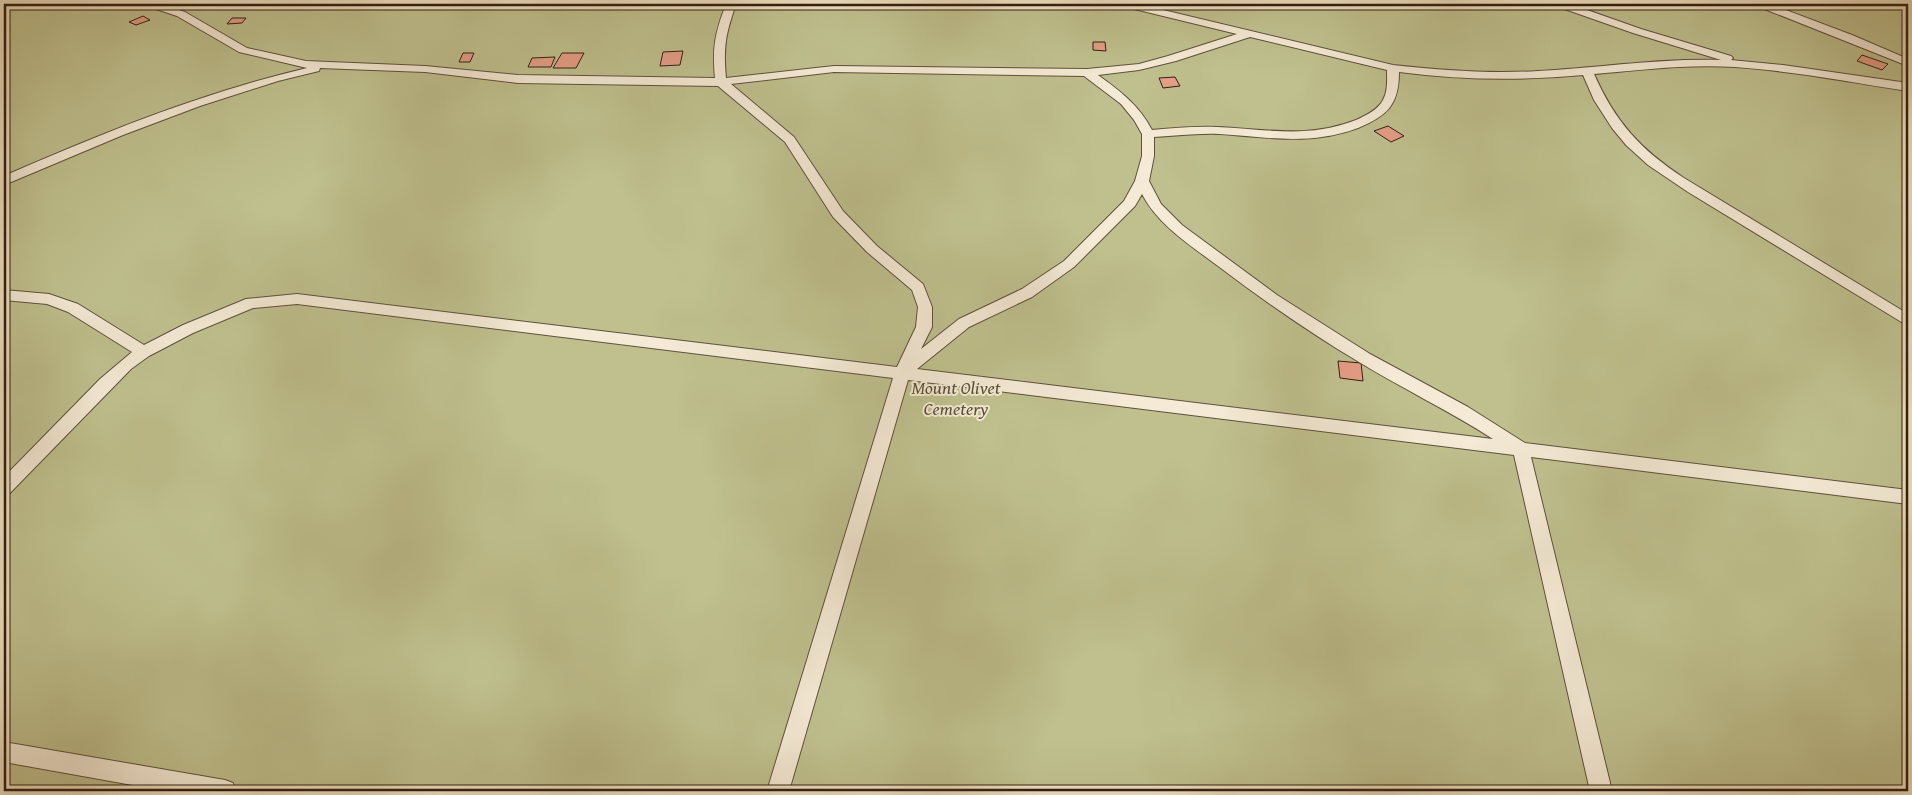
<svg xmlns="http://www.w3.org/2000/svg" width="1912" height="795" viewBox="0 0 1912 795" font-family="'Gentium Book Plus',serif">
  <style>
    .green { fill: #bfc08e; stroke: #777050 }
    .building { fill: #e69d85; stroke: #2f2012 }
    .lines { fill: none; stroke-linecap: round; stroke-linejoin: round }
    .lane-casing { stroke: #5f503d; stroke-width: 2 }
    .lane { fill: #f4ead5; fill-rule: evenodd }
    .labels { text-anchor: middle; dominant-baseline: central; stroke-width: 4; stroke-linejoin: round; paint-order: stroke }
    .park-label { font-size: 18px; font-style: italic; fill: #5a5037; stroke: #f4ead5 }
  </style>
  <rect width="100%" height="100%" fill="#eedebf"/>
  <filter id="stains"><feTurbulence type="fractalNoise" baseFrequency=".004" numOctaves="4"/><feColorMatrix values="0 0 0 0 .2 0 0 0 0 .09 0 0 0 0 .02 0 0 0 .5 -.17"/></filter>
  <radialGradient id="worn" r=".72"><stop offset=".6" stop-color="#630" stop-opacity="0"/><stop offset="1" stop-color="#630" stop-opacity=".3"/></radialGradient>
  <rect class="green" x="4" y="4" width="1904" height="787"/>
  <g class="building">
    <polygon points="46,4 58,4 50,9 38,9"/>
    <polygon points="143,16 150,20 136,25 129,22"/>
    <polygon points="232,18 246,18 242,23 227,24"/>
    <polygon points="1093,42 1105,42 1106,51 1093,50"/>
    <polygon points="683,51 680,65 660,66 663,52"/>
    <polygon points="463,53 474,53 470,62 459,62"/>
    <polygon points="562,53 584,53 576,68 553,68"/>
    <polygon points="1862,55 1888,64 1882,70 1857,61"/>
    <polygon points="555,57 551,67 528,67 532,58"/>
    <polygon points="1175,77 1180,86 1163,88 1159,78"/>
    <polygon points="1388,126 1404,136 1391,142 1374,131"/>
    <polygon points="1338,361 1361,363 1363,381 1340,378"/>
  </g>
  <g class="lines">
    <g class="lane-casing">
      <g id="lane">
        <path d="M 146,4 L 161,4 L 185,12 L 247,48 L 306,61 L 425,66 L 518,75 L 715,78 C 712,47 715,33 726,4 L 736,4 C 726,33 723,46 726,78 L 834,66 L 1087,69 L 1139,64 L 1168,56 L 1237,34 L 1122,6 L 1121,4 L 1138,4 L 1393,65 C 1441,70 1489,74 1538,71 C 1599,68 1660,58 1721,60 L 1633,33 L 1556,6 L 1555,4 L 1570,4 L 1641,29 L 1731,56 L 1733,58 L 1731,60 L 1783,65 L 1908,83 L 1908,91 C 1850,82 1793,71 1735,67 C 1688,64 1641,70 1594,74 C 1615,122 1641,150 1684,178 L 1908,314 L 1908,326 L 1688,192 L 1648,165 L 1626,145 L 1612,128 L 1594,100 L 1583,75 C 1521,81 1461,80 1399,72 C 1399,105 1387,116 1358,128 C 1309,146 1268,137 1219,134 C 1197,133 1176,136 1154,137 L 1154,156 L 1149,181 L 1161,204 L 1182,225 L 1277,295 L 1370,354 L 1468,407 L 1525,443 L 1908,490 L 1908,504 L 1531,457 L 1612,791 L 1590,791 L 1514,455 L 908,380 L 789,791 L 767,791 L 893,378 L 297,304 L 253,308 L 193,333 L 149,356 L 131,369 L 10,493 L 4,495 L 4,477 L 100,379 L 132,352 L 68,312 L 47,304 L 4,300 L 4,290 L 49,294 L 78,304 L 144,345 L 183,325 L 246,299 L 297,294 L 897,367 L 916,327 L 918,307 L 912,290 L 867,252 L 833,217 L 785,142 L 718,86 L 518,83 L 425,72 L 320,68 L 319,71 L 278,81 L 200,106 L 123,135 L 4,185 L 4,176 C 103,133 201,93 307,68 L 239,52 L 177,16 L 147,6 ZM 1250,37 L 1387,70 C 1387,80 1388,91 1383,100 C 1378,110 1365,116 1356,120 C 1307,139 1267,129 1217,127 C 1195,126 1174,128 1152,130 C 1139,105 1120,91 1098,75 L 1139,70 L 1176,61 ZM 834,72 L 1084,76 L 1121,104 L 1134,120 L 1142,134 L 1142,156 L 1135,181 L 1124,201 L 1064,261 L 1022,289 L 959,319 L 921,349 L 932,327 L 932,307 L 923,284 L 877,246 L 843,211 L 794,137 L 731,84 ZM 1142,194 C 1158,225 1190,245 1218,266 C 1263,300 1310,333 1359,362 C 1403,389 1450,411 1493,439 L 917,369 L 969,327 L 1032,297 L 1074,267 L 1135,206 Z"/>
        <polygon points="1756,4 1770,4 1852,35 1908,59 1908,66 1757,6"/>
        <polygon points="4,742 225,780 233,783 236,791 166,791 4,762"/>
      </g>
    </g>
    <use href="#lane" class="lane"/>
  </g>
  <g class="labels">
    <g class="park-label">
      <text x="956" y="387">Mount Olivet<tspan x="956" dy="21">Cemetery</tspan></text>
    </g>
  </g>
  <rect width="1912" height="795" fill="none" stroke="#eedebf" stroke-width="20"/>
  <rect x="5" y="5" width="1902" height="785" fill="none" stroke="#2f2012" stroke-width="2.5"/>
  <rect x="10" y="10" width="1892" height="775" fill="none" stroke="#2f2012"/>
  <rect width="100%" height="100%" filter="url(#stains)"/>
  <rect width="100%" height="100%" fill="url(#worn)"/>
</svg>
